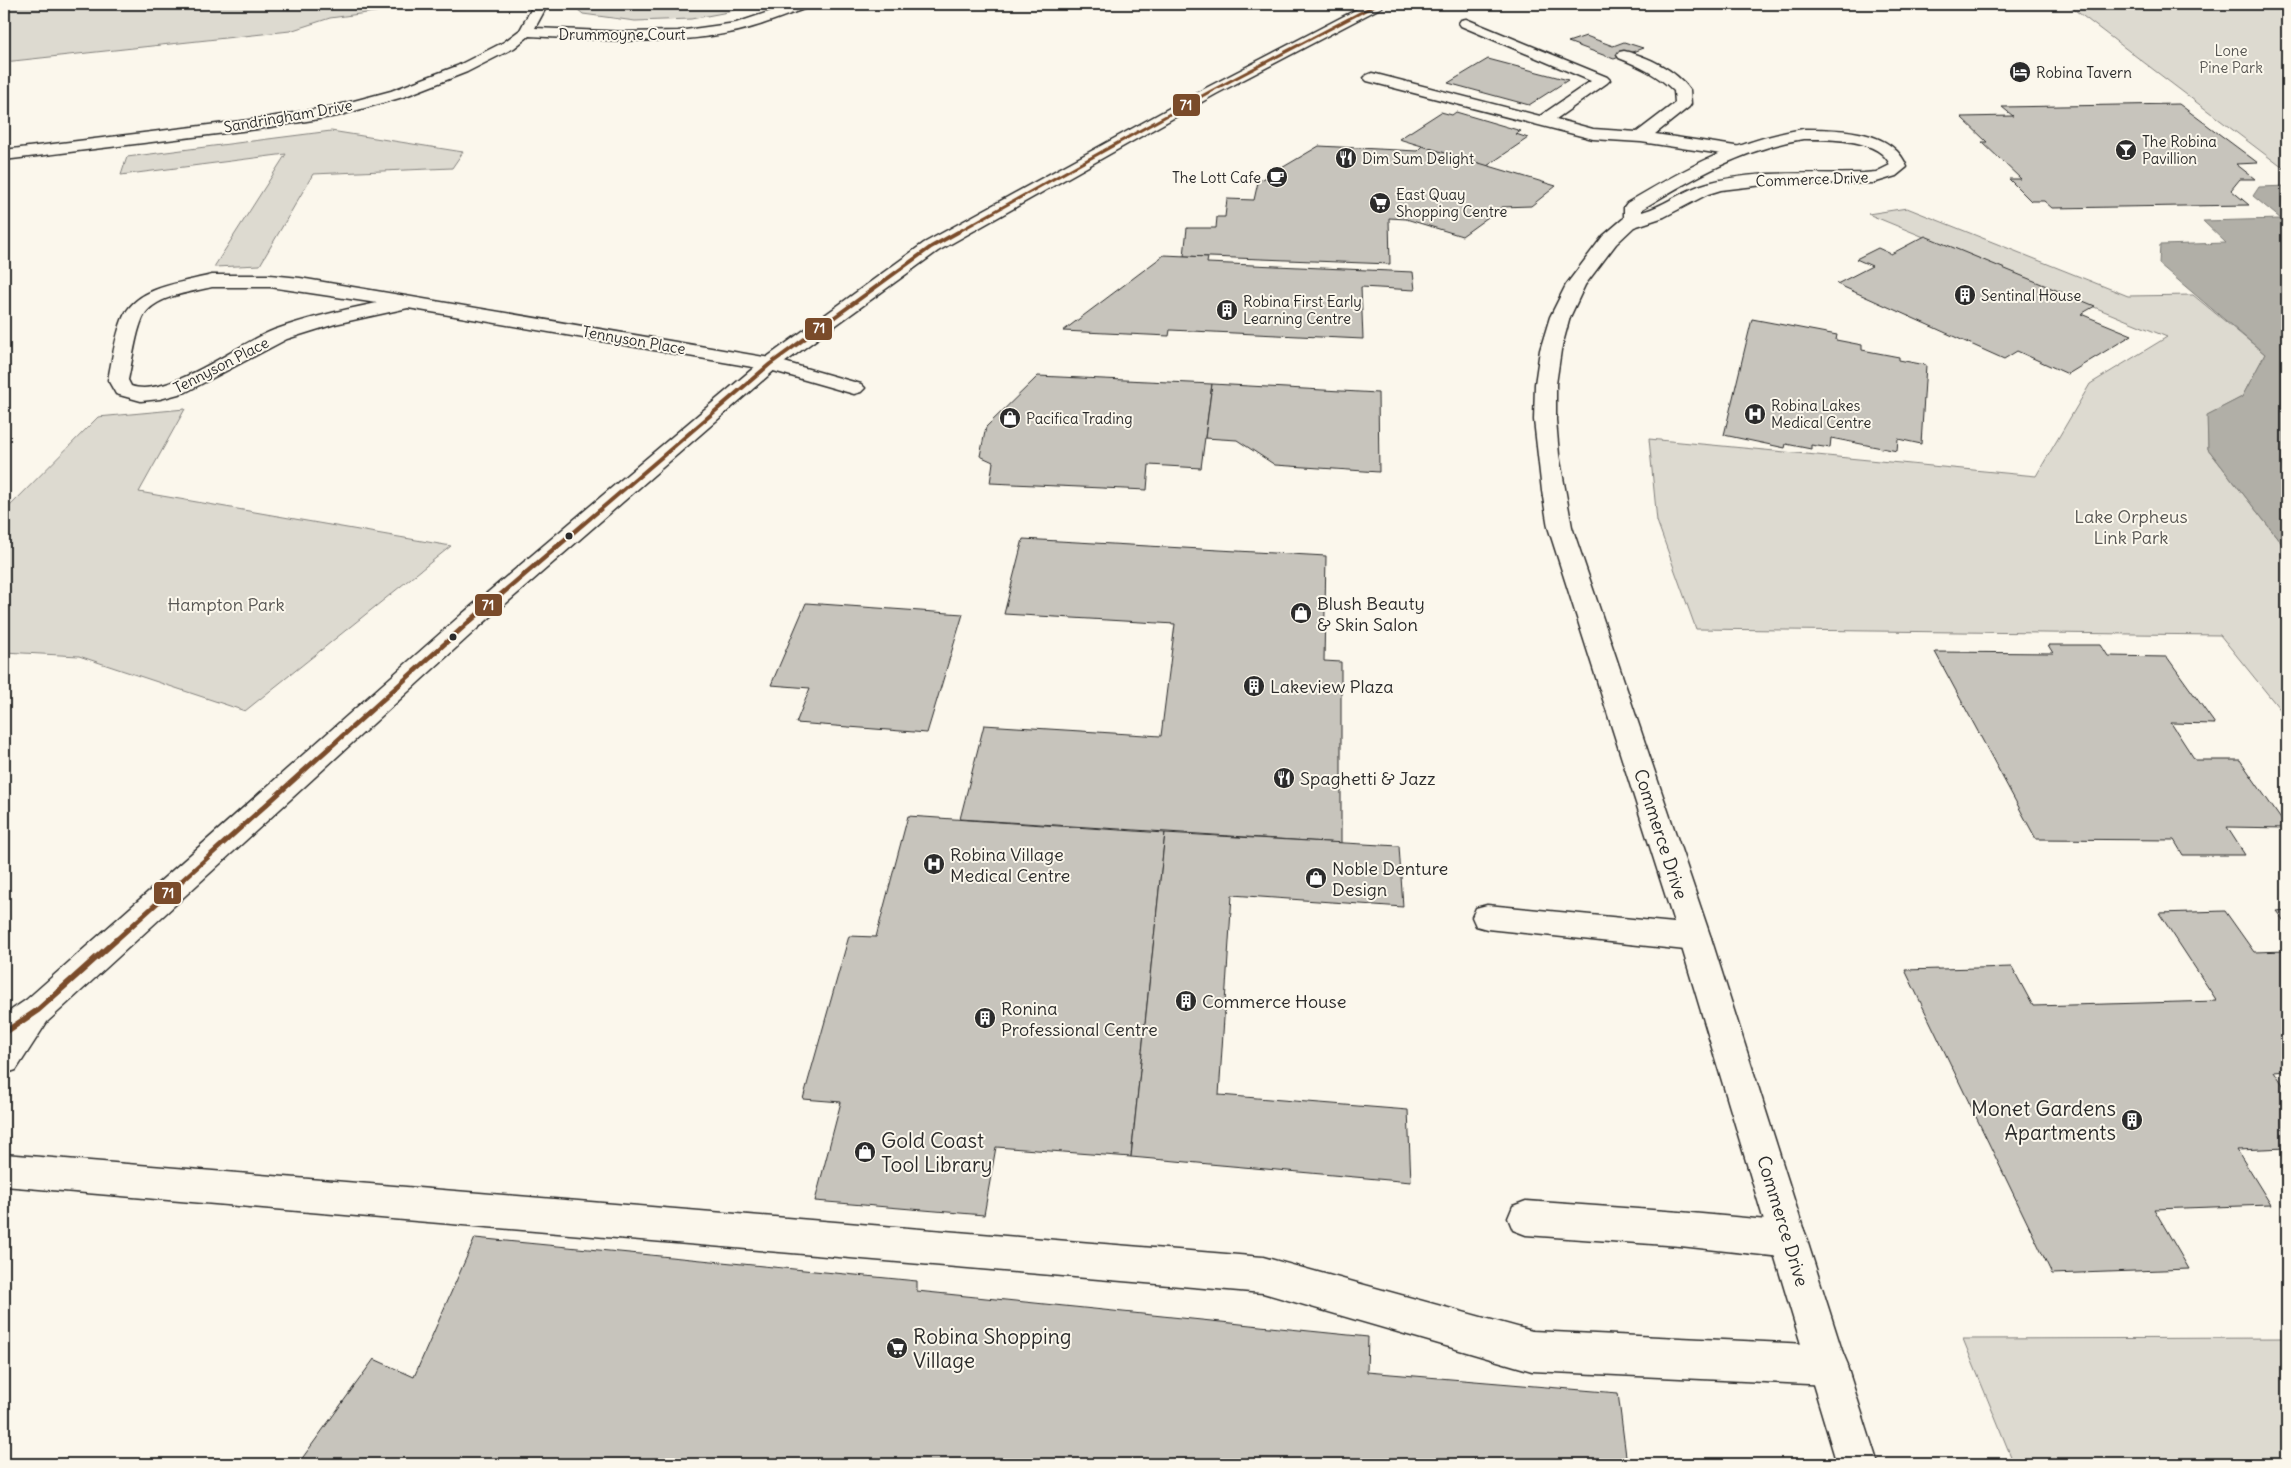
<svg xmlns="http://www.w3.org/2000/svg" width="2291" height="1468" viewBox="0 0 2291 1468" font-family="Delius,sans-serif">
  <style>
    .green { fill: #dddad0; stroke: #84827e }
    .water { fill: #b1afa7; stroke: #7b7a75 }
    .building { fill: #c7c4bc; stroke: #2b2b2b }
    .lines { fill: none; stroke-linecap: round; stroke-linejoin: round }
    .lane-casing { stroke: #2b2b2b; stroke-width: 3 }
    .street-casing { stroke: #2b2b2b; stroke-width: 3 }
    .secondary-casing { stroke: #2b2b2b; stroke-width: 3 }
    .lane { fill: #fbf7ec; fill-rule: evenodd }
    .street { fill: #fbf7ec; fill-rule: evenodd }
    .secondary { fill: #fbf7ec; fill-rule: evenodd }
    .bus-1-far3-casing { stroke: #fbf7ec; stroke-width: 5 }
    .bus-1-far2-casing { stroke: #fbf7ec; stroke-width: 7 }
    .bus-1-far1-casing { stroke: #fbf7ec; stroke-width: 9 }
    .bus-1-casing { stroke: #fbf7ec; stroke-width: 10 }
    .bus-1-far3 { stroke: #7a4b2a; stroke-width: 3 }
    .bus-1-far2 { stroke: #7a4b2a; stroke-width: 4 }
    .bus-1-far1 { stroke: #7a4b2a; stroke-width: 5 }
    .bus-1 { stroke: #7a4b2a; stroke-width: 6 }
    .bus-dot { fill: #2b2b2b; stroke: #fbf7ec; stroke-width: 2 }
    .labels { text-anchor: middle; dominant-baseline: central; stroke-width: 4; stroke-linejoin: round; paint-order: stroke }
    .far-street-label { font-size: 15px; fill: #2b2b2b; stroke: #fbf7ec }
    .far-park-label { font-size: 15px; fill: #585754; stroke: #fbf7ec }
    .far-poi-label { font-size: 15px; fill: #2b2b2b; stroke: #fbf7ec; text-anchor: start }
    .park-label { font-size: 18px; fill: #585754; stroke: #fbf7ec }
    .poi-label { font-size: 18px; fill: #2b2b2b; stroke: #fbf7ec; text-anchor: start }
    .street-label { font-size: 18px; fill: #2b2b2b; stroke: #fbf7ec }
    .near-poi-label { font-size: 21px; fill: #2b2b2b; stroke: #fbf7ec; text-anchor: start }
    .line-badge { stroke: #fbf7ec; stroke-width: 2 }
    .badge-label { font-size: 14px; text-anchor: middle; font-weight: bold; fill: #fff }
  </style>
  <rect width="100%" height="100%" fill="#fbf7ec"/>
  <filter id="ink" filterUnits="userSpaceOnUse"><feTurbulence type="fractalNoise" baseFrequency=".02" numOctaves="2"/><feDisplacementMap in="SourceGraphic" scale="10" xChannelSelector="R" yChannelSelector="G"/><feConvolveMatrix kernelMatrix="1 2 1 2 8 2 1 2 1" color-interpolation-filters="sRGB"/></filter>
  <g filter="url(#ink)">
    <g class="green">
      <polygon points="4,4 496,4 494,8 389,10 330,18 290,31 4,62"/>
      <polygon points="571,4 750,4 728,12 691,19 635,21 583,14"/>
      <polygon points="2067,4 2287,4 2287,171"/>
      <polygon points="331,131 463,152 452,168 313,174 260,265 214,267 286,154 121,175 127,157"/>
      <polygon points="1907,208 2128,296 2193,295 2265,354 2242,397 2208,415 2208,449 2287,550 2287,718 2220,635 1696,629 1657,521 1649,439 2036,476 2090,384 2167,337 1868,214"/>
      <polygon points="185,409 139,492 451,546 245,711 79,656 4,652 4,512 98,417"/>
      <polygon points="2287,1338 2287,1464 2014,1464 1963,1339"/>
    </g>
    <polygon class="water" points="2287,186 2287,550 2208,449 2207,415 2242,397 2265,354 2159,264 2160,245 2226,243 2203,221 2281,219 2253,196 2259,187"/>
    <g class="building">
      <polygon points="1720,4 1790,4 1793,7 1724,8"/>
      <polygon points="1586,36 1613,46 1624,42 1643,48 1614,59 1568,42"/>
      <polygon points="1488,59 1568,80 1529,105 1448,83"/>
      <polygon points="2179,104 2258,163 2236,164 2255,179 2240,179 2231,190 2249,205 2052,208 2044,201 2031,201 2009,179 2021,179 1982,142 1987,142 1961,117 2013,116 2002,107"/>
      <polygon points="1441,112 1452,115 1456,112 1521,131 1516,134 1528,138 1487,166 1399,139"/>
      <polygon points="1319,146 1417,151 1422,146 1556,186 1531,206 1502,207 1462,236 1406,219 1389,218 1390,264 1184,256 1187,228 1216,228 1217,217 1225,217 1227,199 1254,200 1258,182"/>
      <polygon points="1925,236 2095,306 2081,314 2132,335 2068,374 2017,351 2004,359 1837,284 1872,266 1856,259 1878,248 1891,254"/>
      <polygon points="1164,255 1208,257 1207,263 1413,272 1415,290 1361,287 1363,339 1170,330 1169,336 1063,331"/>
      <polygon points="1752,319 1837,335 1836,340 1862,345 1862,350 1899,357 1899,360 1926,365 1921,444 1898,439 1897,451 1831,438 1830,448 1811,445 1811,449 1786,444 1785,448 1724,435"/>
      <polygon points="1038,376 1212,384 1201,468 1149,465 1147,490 990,483 993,462 980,456 986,427"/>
      <polygon points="1212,384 1378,393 1379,472 1275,465 1237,440 1205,438"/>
      <polygon points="1023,539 1326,556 1324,661 1341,662 1341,843 960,819 984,725 1161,736 1175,624 1004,614"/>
      <polygon points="806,603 963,614 927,733 796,723 810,688 771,685"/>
      <polygon points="2048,645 2101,645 2108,656 2167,657 2215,724 2171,723 2195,760 2240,760 2287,828 2227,827 2245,855 2183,855 2174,840 2036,839 1935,652 2053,653"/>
      <polygon points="908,816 1165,833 1131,1157 996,1147 984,1215 815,1201 841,1102 803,1099 849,936 876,937"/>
      <polygon points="1165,833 1399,846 1403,907 1232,895 1219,1095 1408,1110 1411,1182 1131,1157"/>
      <polygon points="2287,910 2287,925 2276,911"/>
      <polygon points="2225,911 2254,952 2287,951 2287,1070 2274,1071 2287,1091 2287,1148 2237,1150 2271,1205 2154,1209 2189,1269 2052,1274 1905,970 2012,967 2033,1006 2217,1001 2159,913"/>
      <polygon points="475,1238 917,1281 917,1291 1368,1337 1367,1372 1618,1393 1627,1464 298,1464 374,1359 414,1377"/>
    </g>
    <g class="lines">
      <g class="lane-casing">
        <g id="lane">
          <path d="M 1466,19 L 1607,77 L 1610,80 L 1607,83 L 1556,119 L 1593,129 L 1637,132 L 1675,103 L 1674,91 C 1658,75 1639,66 1619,58 L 1617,55 L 1619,52 L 1624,51 C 1647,56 1676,70 1690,90 L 1691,104 L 1689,107 L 1655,134 L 1735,146 L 1741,147 L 1743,151 L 1741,155 L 1735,156 L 1641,142 L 1593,139 L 1367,81 L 1364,78 L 1367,75 L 1372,73 L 1540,116 L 1591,81 L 1461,26 L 1459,23 L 1461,20 Z"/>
          <polygon points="770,358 861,384 865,388 861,392 854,394 763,368 760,364 763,360"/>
          <polygon points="1487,905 1695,925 1706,929 1711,938 1706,947 1695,951 1487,929 1476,926 1472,917 1476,908"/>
          <polygon points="4,1154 1263,1257 1532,1331 1828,1345 1842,1351 1848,1365 1842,1379 1828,1385 1532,1371 1263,1293 4,1186"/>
          <polygon points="1526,1201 1680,1212 1790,1222 1803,1228 1808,1240 1803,1252 1790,1258 1680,1246 1526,1235 1513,1230 1508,1218 1513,1206"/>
        </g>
      </g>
      <g class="street-casing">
        <g id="street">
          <path d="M 534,4 L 548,4 L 535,28 L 627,32 L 678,31 L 736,23 L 792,4 L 811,4 L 809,7 C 782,17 756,28 729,33 C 663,46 596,39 529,36 L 514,48 L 467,72 L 403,97 L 337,116 L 258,129 L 4,160 L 4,150 L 258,119 L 335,106 L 391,91 L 457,66 L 504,42 L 520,30 Z"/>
          <path d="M 1803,129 C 1837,129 1893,129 1907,167 L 1896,176 L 1873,183 L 1772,184 L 1721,190 L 1708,194 L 1664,217 L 1634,227 L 1616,244 L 1585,285 L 1570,317 L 1561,350 L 1556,384 L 1556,420 L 1559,455 L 1572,527 L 1711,938 L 1878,1464 L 1837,1464 L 1679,938 L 1548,527 L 1542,491 L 1534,420 L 1535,384 L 1540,350 L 1550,317 L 1566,285 L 1603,236 L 1624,218 L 1624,207 L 1627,203 C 1686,168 1734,141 1803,129 ZM 1803,139 C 1827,139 1880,138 1890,165 L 1876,172 L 1864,173 C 1811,175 1759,169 1708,183 C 1684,189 1665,206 1642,212 L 1642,209 C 1693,178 1743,149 1803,139 Z"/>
          <path d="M 212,275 L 270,275 L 300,278 L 770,358 L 777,360 L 780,364 L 777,368 L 770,370 L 408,308 L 335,324 L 287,339 L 186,392 L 160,399 L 141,401 L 116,394 L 108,380 C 112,360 115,338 122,320 C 135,286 182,283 212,275 ZM 212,287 L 270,287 L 377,303 C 342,310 307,318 274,330 C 237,344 169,399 131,386 L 128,380 C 132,364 137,320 148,310 C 163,295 192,292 212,287 Z"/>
        </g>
      </g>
      <g class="secondary-casing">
        <polygon id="secondary" points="1367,4 1384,4 1382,7 1216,94 938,251 777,368 479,627 47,1022 16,1070 4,1074 4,1015 26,1000 461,615 763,360 924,243 1206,88"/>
      </g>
      <use href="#lane" class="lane"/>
      <use href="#street" class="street"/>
      <use href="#secondary" class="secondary"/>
      <g class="bus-1-far3-casing">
        <polyline id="bus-1-far3" points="956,233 1211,91 1377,4"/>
      </g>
      <g class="bus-1-far2-casing">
        <polyline id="bus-1-far2" points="566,539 770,364 931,247 958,232"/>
      </g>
      <g class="bus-1-far1-casing">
        <polyline id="bus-1-far1" points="115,941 470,621 567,538"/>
      </g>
      <g class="bus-1-casing">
        <polyline id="bus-1" points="4,1033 38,1010 116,940"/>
      </g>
      <use href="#bus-1-far3" class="bus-1-far3"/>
      <use href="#bus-1-far2" class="bus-1-far2"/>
      <use href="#bus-1-far1" class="bus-1-far1"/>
      <use href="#bus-1" class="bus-1"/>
    </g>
  </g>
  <defs>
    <g id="hotel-disc" transform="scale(1.125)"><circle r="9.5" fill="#2b2b2b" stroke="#fbf7ec"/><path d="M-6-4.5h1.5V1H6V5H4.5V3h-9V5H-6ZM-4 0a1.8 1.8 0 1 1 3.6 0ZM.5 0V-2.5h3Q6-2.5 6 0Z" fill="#fff"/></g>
    <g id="bar-disc" transform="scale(1.125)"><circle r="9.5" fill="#2b2b2b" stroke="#fbf7ec"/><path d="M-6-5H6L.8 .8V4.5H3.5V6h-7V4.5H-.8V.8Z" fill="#fff"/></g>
    <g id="restaurant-disc" transform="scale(1.125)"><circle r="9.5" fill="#2b2b2b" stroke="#fbf7ec"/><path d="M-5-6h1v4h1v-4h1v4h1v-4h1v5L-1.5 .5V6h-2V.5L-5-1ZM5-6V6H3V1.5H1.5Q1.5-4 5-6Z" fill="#fff"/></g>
    <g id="cafe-disc" transform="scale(1.125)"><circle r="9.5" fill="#2b2b2b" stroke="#fbf7ec"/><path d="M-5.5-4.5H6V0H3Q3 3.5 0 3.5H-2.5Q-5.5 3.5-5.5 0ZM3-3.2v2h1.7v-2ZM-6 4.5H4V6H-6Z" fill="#fff"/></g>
    <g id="supermarket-disc" transform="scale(1.125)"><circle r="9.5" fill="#2b2b2b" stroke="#fbf7ec"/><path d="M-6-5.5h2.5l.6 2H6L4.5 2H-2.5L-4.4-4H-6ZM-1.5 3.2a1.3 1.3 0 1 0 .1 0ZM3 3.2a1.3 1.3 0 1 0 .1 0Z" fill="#fff"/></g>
    <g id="building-disc" transform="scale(1.125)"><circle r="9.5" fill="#2b2b2b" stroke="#fbf7ec"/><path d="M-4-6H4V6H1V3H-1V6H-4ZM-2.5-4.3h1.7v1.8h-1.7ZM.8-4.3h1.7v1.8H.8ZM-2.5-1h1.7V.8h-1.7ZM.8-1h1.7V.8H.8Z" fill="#fff"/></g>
    <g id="hospital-disc" transform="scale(1.125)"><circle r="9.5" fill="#2b2b2b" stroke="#fbf7ec"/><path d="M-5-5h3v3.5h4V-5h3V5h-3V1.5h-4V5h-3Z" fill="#fff"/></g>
    <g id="shop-disc" transform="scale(1.125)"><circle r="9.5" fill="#2b2b2b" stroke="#fbf7ec"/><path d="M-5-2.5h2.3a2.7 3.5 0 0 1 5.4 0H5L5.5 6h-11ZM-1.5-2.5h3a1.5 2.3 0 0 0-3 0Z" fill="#fff"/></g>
  </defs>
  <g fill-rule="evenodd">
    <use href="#hotel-disc" x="2020" y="72"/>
    <use href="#bar-disc" x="2126" y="150"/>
    <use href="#restaurant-disc" x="1346" y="158"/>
    <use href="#cafe-disc" x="1277" y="177"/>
    <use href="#supermarket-disc" x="1380" y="203"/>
    <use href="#building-disc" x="1965" y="295"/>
    <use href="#building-disc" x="1227" y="310"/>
    <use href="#hospital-disc" x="1755" y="414"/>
    <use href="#shop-disc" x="1010" y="418"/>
    <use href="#shop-disc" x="1301" y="613"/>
    <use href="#building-disc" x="1254" y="686"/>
    <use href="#restaurant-disc" x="1284" y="778"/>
    <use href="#hospital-disc" x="934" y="864"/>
    <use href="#shop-disc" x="1316" y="878"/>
    <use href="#building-disc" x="1186" y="1001"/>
    <use href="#building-disc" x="985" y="1018"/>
    <use href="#building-disc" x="2132" y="1120"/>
    <use href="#shop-disc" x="865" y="1152"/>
    <use href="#supermarket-disc" x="897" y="1348"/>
  </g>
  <g class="bus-dot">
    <circle cx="569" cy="536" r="4.5"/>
    <circle cx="453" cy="637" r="4.5"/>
  </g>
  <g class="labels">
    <g class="far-street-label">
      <text x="622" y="34">Drummoyne Court</text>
      <text transform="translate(288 116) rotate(-10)">Sandringham Drive</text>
      <text transform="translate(1812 179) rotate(-2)">Commerce Drive</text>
      <text transform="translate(634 340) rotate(10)">Tennyson Place</text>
      <text transform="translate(221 365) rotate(-27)">Tennyson Place</text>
    </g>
    <g class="far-park-label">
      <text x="2231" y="50">Lone<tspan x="2231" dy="17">Pine Park</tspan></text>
    </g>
    <g class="far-poi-label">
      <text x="2036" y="72">Robina Tavern</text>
      <text x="2142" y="141">The Robina<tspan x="2142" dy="17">Pavillion</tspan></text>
      <text x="1362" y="158">Dim Sum Delight</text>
      <text x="1261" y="177" text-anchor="end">The Lott Cafe</text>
      <text x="1396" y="194">East Quay<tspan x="1396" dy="17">Shopping Centre</tspan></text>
      <text x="1981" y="295">Sentinal House</text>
      <text x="1243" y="301">Robina First Early<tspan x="1243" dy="17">Learning Centre</tspan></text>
      <text x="1771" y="405">Robina Lakes<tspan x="1771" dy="17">Medical Centre</tspan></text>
      <text x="1026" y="418">Pacifica Trading</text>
    </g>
    <g class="park-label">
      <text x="2131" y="516">Lake Orpheus<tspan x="2131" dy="21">Link Park</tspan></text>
      <text x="226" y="604">Hampton Park</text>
    </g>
    <g class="poi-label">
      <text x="1317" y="603">Blush Beauty<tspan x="1317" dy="21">&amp; Skin Salon</tspan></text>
      <text x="1270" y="686">Lakeview Plaza</text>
      <text x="1300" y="778">Spaghetti &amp; Jazz</text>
      <text x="950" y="854">Robina Village<tspan x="950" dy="21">Medical Centre</tspan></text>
      <text x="1332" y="868">Noble Denture<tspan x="1332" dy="21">Design</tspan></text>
      <text x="1202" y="1001">Commerce House</text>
      <text x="1001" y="1008">Ronina<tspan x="1001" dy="21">Professional Centre</tspan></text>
    </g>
    <g class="street-label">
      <text transform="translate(1661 834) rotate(72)">Commerce Drive</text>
      <text transform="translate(1783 1221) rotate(73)">Commerce Drive</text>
    </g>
    <g class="near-poi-label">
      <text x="2116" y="1108" text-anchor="end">Monet Gardens<tspan x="2116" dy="24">Apartments</tspan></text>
      <text x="881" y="1140">Gold Coast<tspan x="881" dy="24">Tool Library</tspan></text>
      <text x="913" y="1336">Robina Shopping<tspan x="913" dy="24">Village</tspan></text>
    </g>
  </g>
  <g class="line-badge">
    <rect x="1172" y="93" width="29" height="24" rx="5" fill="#7a4b2a"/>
    <rect x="804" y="317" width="29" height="24" rx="5" fill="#7a4b2a"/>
    <rect x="474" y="593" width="29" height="24" rx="5" fill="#7a4b2a"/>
    <rect x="153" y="881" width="29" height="24" rx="5" fill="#7a4b2a"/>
  </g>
  <g class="badge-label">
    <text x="1186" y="110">71</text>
    <text x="819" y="333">71</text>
    <text x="488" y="610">71</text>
    <text x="168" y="898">71</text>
  </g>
  <rect width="2291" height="1468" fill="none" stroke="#fbf7ec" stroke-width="20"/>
  <rect x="10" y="10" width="2271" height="1448" fill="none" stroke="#2b2b2b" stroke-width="2" filter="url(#ink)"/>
</svg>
